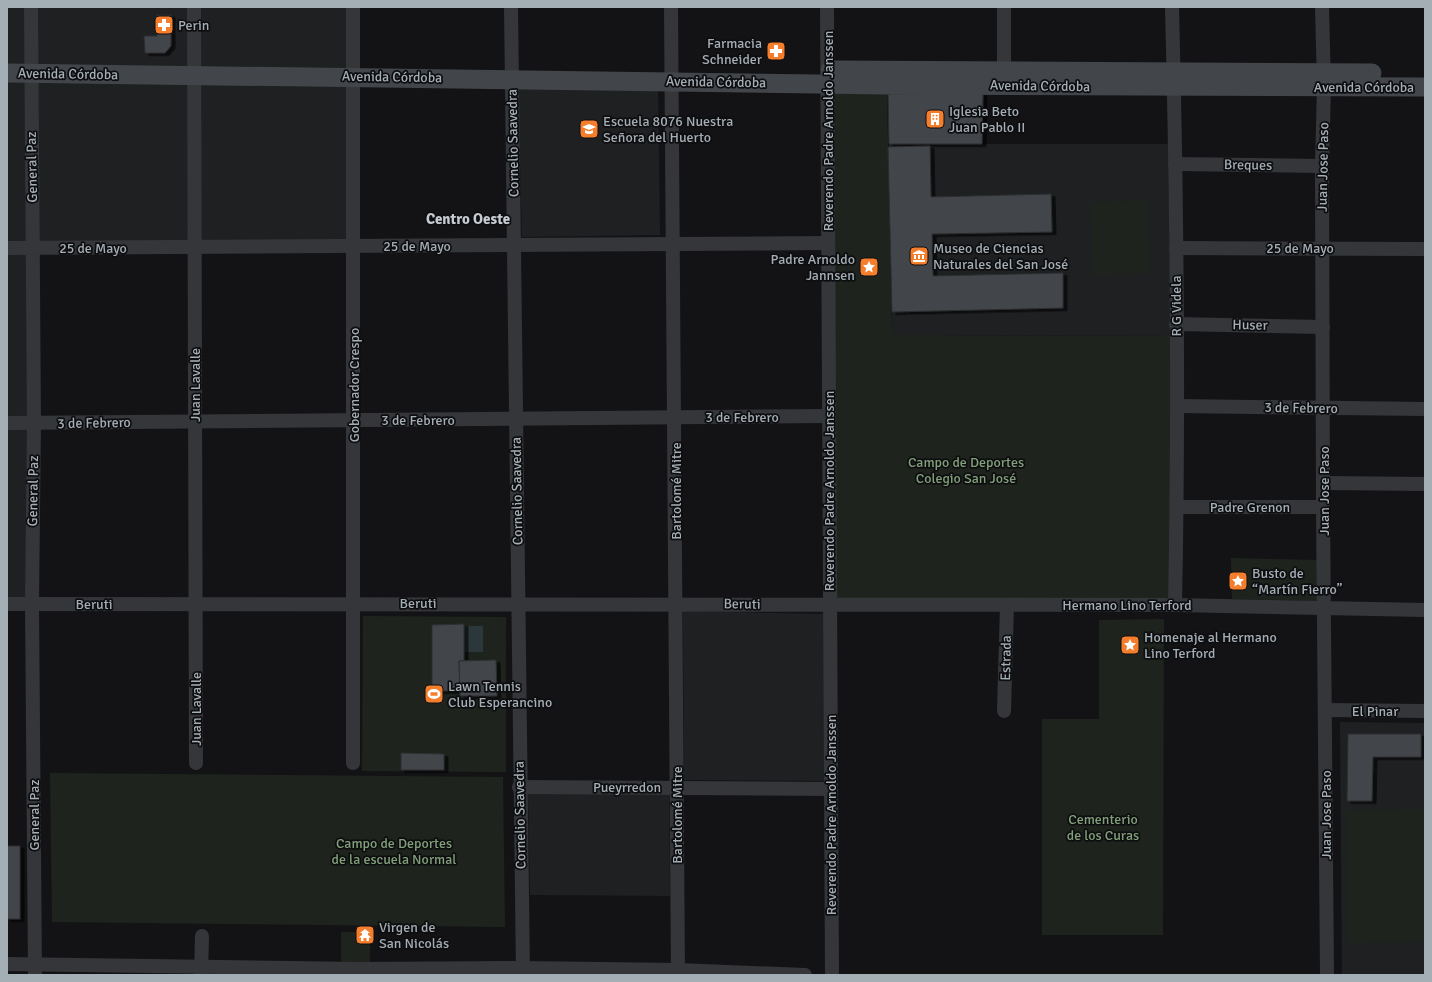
<svg xmlns="http://www.w3.org/2000/svg" width="1432" height="982" viewBox="0 0 1432 982" font-family="Signika,sans-serif">
  <style>
    .built { fill: #1f2022 }
    .green { fill: #1e241d }
    .water { fill: #2b373a }
    .building { fill: #424548; stroke: #2d2e31; filter: url(#shadow) }
    .lines { fill: none; stroke-linecap: round; stroke-linejoin: round }
    .street { stroke: #34363a; stroke-width: 14 }
    .secondary { stroke: #42464a; stroke-width: 19 }
    .labels { text-anchor: middle; dominant-baseline: central; stroke-width: 3.5; stroke-linejoin: round; paint-order: stroke }
    .poi-label { font-size: 14px; fill: #a4aeb5; stroke: #0e0e10; text-anchor: start }
    .street-label { font-size: 14px; fill: #a4aeb5; stroke: #0e0e10 }
    .park-label { font-size: 14px; fill: #82a17b; stroke: #0e0e10 }
    .neighbourhood-label { font-size: 15px; font-weight: bold; fill: #c5cbd1; stroke: #0e0e10 }
  </style>
  <defs>
    <filter id="shadow"><feDropShadow dx="4" dy="2.5" stdDeviation="0" flood-color="#0009"/></filter>
  </defs>
  <rect width="100%" height="100%" fill="#131315"/>
  <g class="built">
    <polygon points="7,7 353,7 354,246 33,248 32,604 7,604"/>
    <polygon points="518,88 658,91 660,235 522,237"/>
    <polygon points="889,144 1168,144 1171,336 892,335"/>
    <polygon points="683,611 824,614 825,781 684,780"/>
    <polygon points="1340,722 1425,723 1425,975 1342,975"/>
    <polygon points="528,792 669,793 670,896 530,895"/>
  </g>
  <g class="green">
    <polygon points="828,91 887,92 892,335 1171,336 1175,605 830,605"/>
    <polygon points="1147,200 1149,273 1093,275 1091,202"/>
    <polygon points="1231,558 1319,560 1320,601 1232,599"/>
    <polygon points="363,616 506,617 506,772 362,771"/>
    <polygon points="1164,619 1163,935 1042,935 1042,719 1099,719 1099,620"/>
    <polygon points="50,773 503,777 505,927 52,922"/>
    <polygon points="1425,809 1425,942 1347,943 1346,810"/>
    <polygon points="341,932 370,932 370,966 341,965"/>
  </g>
  <rect class="water" x="465" y="626" width="18" height="26"/>
  <g class="building">
    <polygon points="157,15 171,15 171,46 165,53 145,53 144,36 157,36"/>
    <rect x="773" y="45" width="7" height="12"/>
    <polygon points="983,93 982,144 889,144 888,94"/>
    <polygon points="930,146 931,197 1051,194 1052,232 932,234 933,276 1063,273 1063,308 892,312 888,147"/>
    <polygon points="464,624 464,661 459,661 460,691 432,691 432,625"/>
    <polygon points="496,660 497,696 460,696 459,661"/>
    <polygon points="1348,734 1421,734 1421,757 1373,757 1372,801 1347,801"/>
    <polygon points="401,753 444,754 444,770 401,770"/>
    <rect x="7" y="846" width="13" height="73"/>
  </g>
  <g class="lines">
    <g class="street">
      <polyline points="31,7 34,423 32,604 35,975"/>
      <polyline points="194,7 196,763"/>
      <polyline points="353,7 353,763"/>
      <polyline points="511,7 523,975"/>
      <polyline points="671,7 678,975"/>
      <polyline points="827,7 832,975"/>
      <polyline points="1004,7 1004,72"/>
      <path d="M 1172,7 C 1177,206 1179,406 1175,605"/>
      <polyline points="1322,7 1324,86 1322,166 1323,507 1327,975"/>
      <polyline points="1175,164 1322,166"/>
      <polyline points="7,248 828,243"/>
      <polyline points="1176,248 1425,249"/>
      <polyline points="1176,324 1323,327"/>
      <polyline points="1177,406 1425,409"/>
      <polyline points="7,423 829,416"/>
      <polyline points="1324,483 1425,484"/>
      <polyline points="1177,507 1323,507"/>
      <polyline points="7,604 1175,605 1425,610"/>
      <polyline points="1326,710 1425,711"/>
      <polyline points="1004,711 1007,605"/>
      <polyline points="519,787 831,789"/>
      <polyline points="7,964 358,969 523,968 678,970 805,975"/>
      <polyline points="201,975 202,936"/>
    </g>
    <g class="secondary">
      <polyline points="830,70 1372,73"/>
      <polyline points="7,73 888,85 1425,87"/>
    </g>
  </g>
  <defs>
    <g id="pharmacy-square" transform="scale(1)"><rect x="-9" y="-9" width="18" height="18" rx="4" fill="#f47e2c" stroke="#0e0e10"/><path d="M-2-6h4v4h4v4h-4v4h-4v-4h-4v-4h4Z" fill="#fff"/></g>
    <g id="building-square" transform="scale(1)"><rect x="-9" y="-9" width="18" height="18" rx="4" fill="#f47e2c" stroke="#0e0e10"/><path d="M-4-6H4V6H1V3H-1V6H-4ZM-2.5-4.3h1.7v1.8h-1.7ZM.8-4.3h1.7v1.8H.8ZM-2.5-1h1.7V.8h-1.7ZM.8-1h1.7V.8H.8Z" fill="#fff"/></g>
    <g id="school-square" transform="scale(1)"><rect x="-9" y="-9" width="18" height="18" rx="4" fill="#f47e2c" stroke="#0e0e10"/><path d="M0-5L7-2L0 1L-7-2ZM-4 1L0 2.5L4 1V4Q0 6-4 4Z" fill="#fff"/></g>
    <g id="museum-square" transform="scale(1)"><rect x="-9" y="-9" width="18" height="18" rx="4" fill="#f47e2c" stroke="#0e0e10"/><path d="M0-6L6-3V-2H-6V-3ZM-5-1h2V3h-2ZM-1-1h2V3h-2ZM3-1h2V3H3ZM-6 4H6V6H-6Z" fill="#fff"/></g>
    <g id="sight-square" transform="scale(1)"><rect x="-9" y="-9" width="18" height="18" rx="4" fill="#f47e2c" stroke="#0e0e10"/><path d="M0-6L1.8-2.2L6-1.7L2.9 1.2L3.7 5.4L0 3.3L-3.7 5.4L-2.9 1.2L-6-1.7L-1.8-2.2Z" fill="#fff"/></g>
    <g id="stadium-square" transform="scale(1)"><rect x="-9" y="-9" width="18" height="18" rx="4" fill="#f47e2c" stroke="#0e0e10"/><path d="M0-5a6.5 5 0 1 0 0 10a6.5 5 0 1 0 0-10ZM-3.5-1.8h7v3.6h-7Z" fill="#fff"/></g>
    <g id="temple-square" transform="scale(1)"><rect x="-9" y="-9" width="18" height="18" rx="4" fill="#f47e2c" stroke="#0e0e10"/><path d="M0-6L5-2H3V0L6.5 2.5H4V6H1.5V3h-3V6H-4V2.5H-6.5L-3 0V-2H-5Z" fill="#fff"/></g>
  </defs>
  <g fill-rule="evenodd">
    <use href="#pharmacy-square" x="164" y="25"/>
    <use href="#pharmacy-square" x="776" y="51"/>
    <use href="#building-square" x="935" y="119"/>
    <use href="#school-square" x="589" y="129"/>
    <use href="#museum-square" x="919" y="256"/>
    <use href="#sight-square" x="869" y="267"/>
    <use href="#sight-square" x="1238" y="581"/>
    <use href="#sight-square" x="1130" y="645"/>
    <use href="#stadium-square" x="434" y="694"/>
    <use href="#temple-square" x="365" y="935"/>
  </g>
  <g class="labels">
    <g class="poi-label">
      <text x="178" y="25">Perin</text>
      <text x="762" y="43" text-anchor="end">Farmacia<tspan x="762" dy="16">Schneider</tspan></text>
      <text x="949" y="111">Iglesia Beto<tspan x="949" dy="16">Juan Pablo II</tspan></text>
      <text x="603" y="121">Escuela 8076 Nuestra<tspan x="603" dy="16">Señora del Huerto</tspan></text>
      <text x="933" y="248">Museo de Ciencias<tspan x="933" dy="16">Naturales del San José</tspan></text>
      <text x="855" y="259" text-anchor="end">Padre Arnoldo<tspan x="855" dy="16">Jannsen</tspan></text>
      <text x="1252" y="573">Busto de<tspan x="1252" dy="16">“Martín Fierro”</tspan></text>
      <text x="1144" y="637">Homenaje al Hermano<tspan x="1144" dy="16">Lino Terford</tspan></text>
      <text x="448" y="686">Lawn Tennis<tspan x="448" dy="16">Club Esperancino</tspan></text>
      <text x="379" y="927">Virgen de<tspan x="379" dy="16">San Nicolás</tspan></text>
    </g>
    <g class="street-label">
      <text transform="translate(68 74) rotate(1)">Avenida Córdoba</text>
      <text transform="translate(392 77) rotate(1)">Avenida Córdoba</text>
      <text transform="translate(716 82) rotate(1)">Avenida Córdoba</text>
      <text transform="translate(1040 86) rotate(1)">Avenida Córdoba</text>
      <text x="1364" y="87">Avenida Córdoba</text>
      <text transform="translate(828 131) rotate(-90)">Reverendo Padre Arnoldo Janssen</text>
      <text transform="translate(513 143) rotate(-91)">Cornelio Saavedra</text>
      <text transform="translate(1248 165) rotate(1)">Breques</text>
      <text transform="translate(32 167) rotate(-91)">General Paz</text>
      <text transform="translate(1323 167) rotate(-89)">Juan Jose Paso</text>
      <text x="417" y="246">25 de Mayo</text>
      <text x="93" y="248">25 de Mayo</text>
      <text x="1300" y="248">25 de Mayo</text>
      <text transform="translate(1176 306) rotate(-90)">R G Videla</text>
      <text transform="translate(1250 325) rotate(1)">Huser</text>
      <text transform="translate(195 385) rotate(-90)">Juan Lavalle</text>
      <text transform="translate(354 385) rotate(-90)">Gobernador Crespo</text>
      <text transform="translate(1301 408) rotate(1)">3 de Febrero</text>
      <text x="742" y="417">3 de Febrero</text>
      <text x="418" y="420">3 de Febrero</text>
      <text transform="translate(94 423) rotate(-1)">3 de Febrero</text>
      <text transform="translate(33 491) rotate(-89)">General Paz</text>
      <text transform="translate(517 491) rotate(-91)">Cornelio Saavedra</text>
      <text transform="translate(676 491) rotate(-90)">Bartolomé Mitre</text>
      <text transform="translate(829 491) rotate(-90)">Reverendo Padre Arnoldo Janssen</text>
      <text transform="translate(1324 491) rotate(-90)">Juan Jose Paso</text>
      <text x="1250" y="507">Padre Grenon</text>
      <text x="418" y="603">Beruti</text>
      <text x="94" y="604">Beruti</text>
      <text transform="translate(742 604) rotate(1)">Beruti</text>
      <text x="1127" y="605">Hermano Lino Terford</text>
      <text transform="translate(1006 658) rotate(-89)">Estrada</text>
      <text transform="translate(196 709) rotate(-90)">Juan Lavalle</text>
      <text x="1375" y="711">El Pinar</text>
      <text x="627" y="787">Pueyrredon</text>
      <text transform="translate(34 815) rotate(-90)">General Paz</text>
      <text transform="translate(520 815) rotate(-91)">Cornelio Saavedra</text>
      <text transform="translate(677 815) rotate(-90)">Bartolomé Mitre</text>
      <text transform="translate(831 815) rotate(-90)">Reverendo Padre Arnoldo Janssen</text>
      <text transform="translate(1326 815) rotate(-90)">Juan Jose Paso</text>
    </g>
    <g class="park-label">
      <text x="966" y="462">Campo de Deportes<tspan x="966" dy="16">Colegio San José</tspan></text>
      <text x="1103" y="819">Cementerio<tspan x="1103" dy="16">de los Curas</tspan></text>
      <text x="394" y="843">Campo de Deportes<tspan x="394" dy="16">de la escuela Normal</tspan></text>
    </g>
    <g class="neighbourhood-label">
      <text x="468" y="219">Centro Oeste</text>
    </g>
  </g>
  <rect width="1432" height="982" fill="none" stroke="#a4aeb5" stroke-width="16"/>
</svg>
